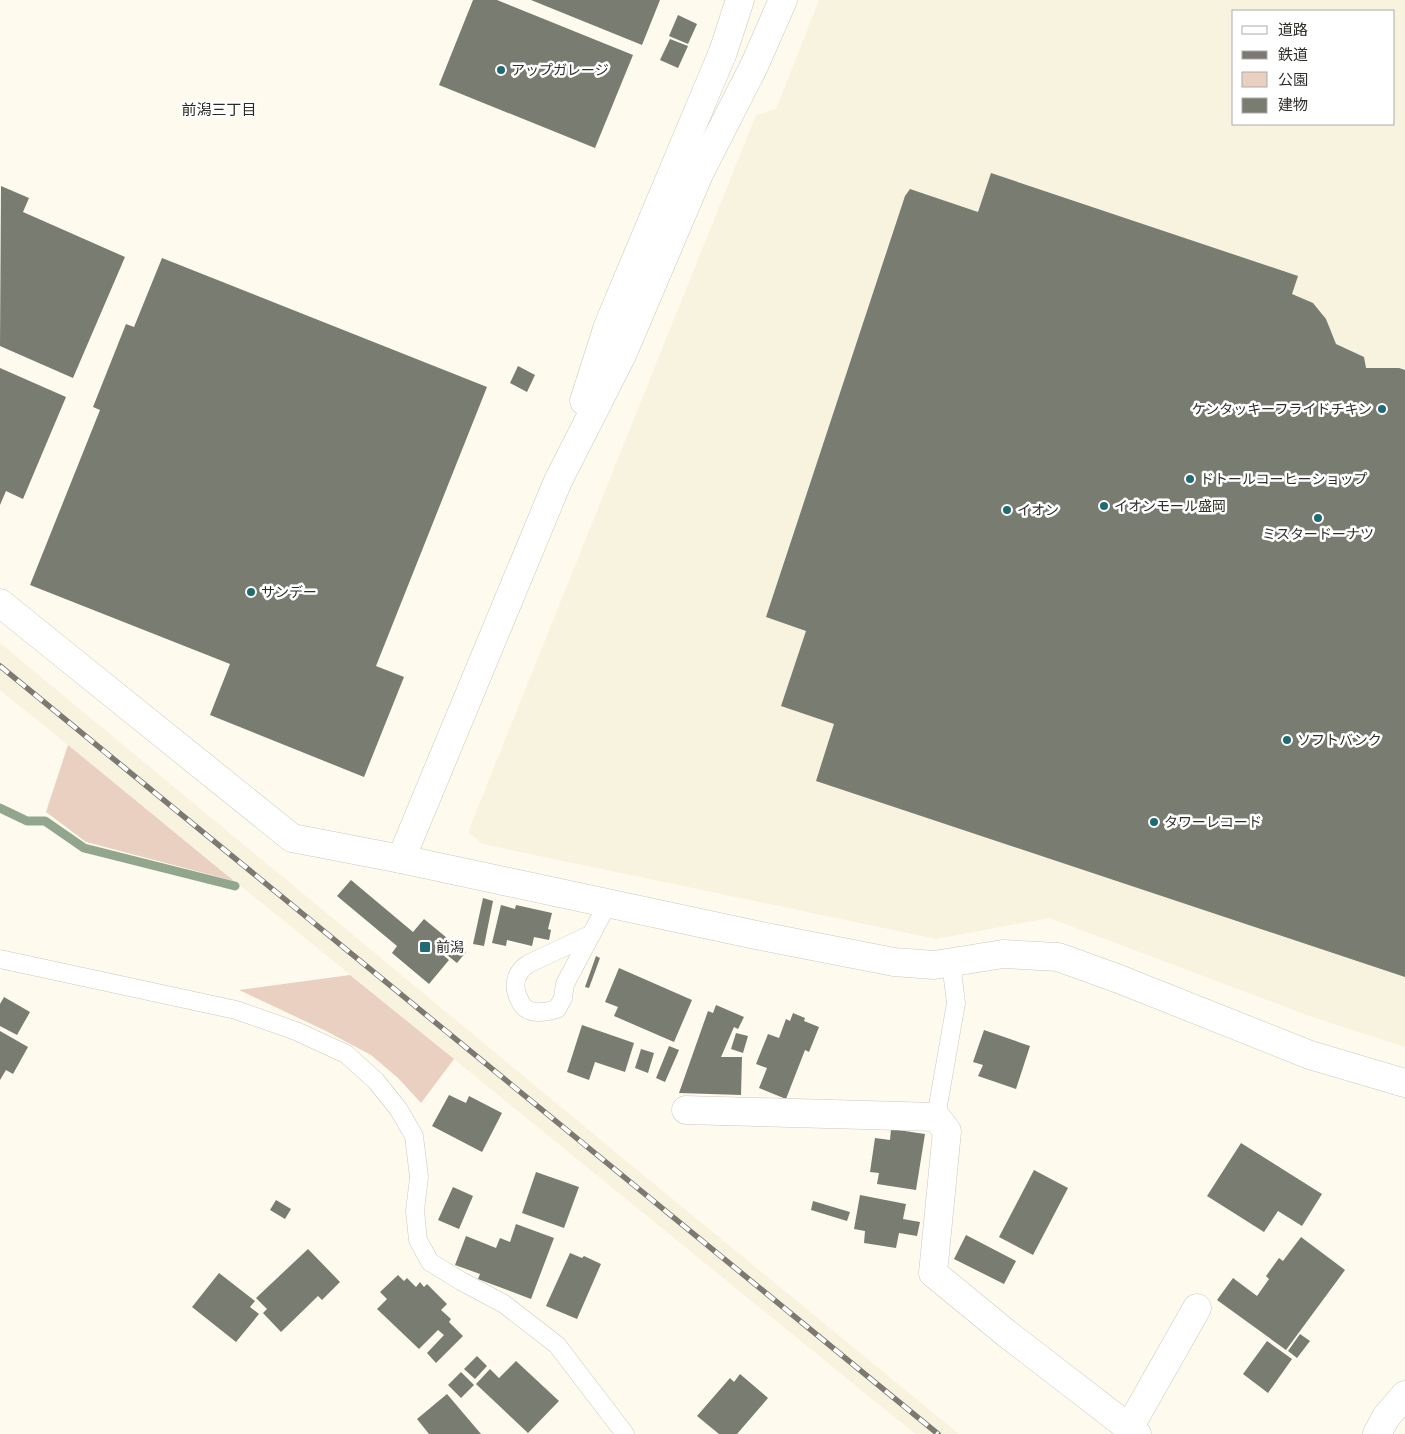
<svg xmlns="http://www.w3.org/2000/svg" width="1405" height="1434" viewBox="0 0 1405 1434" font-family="'IBM Plex Sans','Noto Sans JP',sans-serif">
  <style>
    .built { fill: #f8f3de; fill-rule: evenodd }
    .green { fill: #ead0c0 }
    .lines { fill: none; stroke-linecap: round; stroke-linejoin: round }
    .stream { stroke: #91a68d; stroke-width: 9 }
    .building { fill: #797c71 }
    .service-casing { stroke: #ccc9bc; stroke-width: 19 }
    .minor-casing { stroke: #ccc9bc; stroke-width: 29 }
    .tertiary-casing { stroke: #ccc9bc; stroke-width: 29 }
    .service { stroke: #fff; stroke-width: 18 }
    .minor { stroke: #fff; stroke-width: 28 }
    .tertiary { stroke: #fff; stroke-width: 28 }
    .rail-casing { stroke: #7b7971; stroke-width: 5.5 }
    .rail { stroke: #fff; stroke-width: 4; stroke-dasharray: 11; stroke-linecap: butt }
    .poi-dot { fill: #1f6a73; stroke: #fff; stroke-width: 2 }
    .labels { text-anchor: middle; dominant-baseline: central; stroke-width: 5; stroke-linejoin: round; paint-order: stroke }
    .poi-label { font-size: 14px; fill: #2f2e29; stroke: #fff; text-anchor: start }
    .neighbourhood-label { font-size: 15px; fill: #2c2a20; stroke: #fff }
  </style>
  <rect width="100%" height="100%" fill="#fefbee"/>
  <g class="built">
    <path d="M 819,0 L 1405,0 L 1405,1047 L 1312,1017 L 1049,918 L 936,939 L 482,844 L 468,832 L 756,115 L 776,109 ZM 1234,11 L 1394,11 L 1394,124 L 1234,124 Z"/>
    <polygon points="0,643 636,1169 959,1434 915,1434 0,690"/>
  </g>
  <g class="green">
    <polygon points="68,745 234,881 86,842 46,812"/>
    <polygon points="350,975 454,1059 421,1103 398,1078 371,1055 326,1031 239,990"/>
  </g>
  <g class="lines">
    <polyline class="stream" points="0,808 27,821 45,821 84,848 235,886"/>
  </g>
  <g class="building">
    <polygon points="473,0 497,0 633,55 595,148 439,85"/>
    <polygon points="531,0 660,0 642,45"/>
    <polygon points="678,15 697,24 688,44 669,36"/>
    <polygon points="670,39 688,46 678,68 660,60"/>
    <polygon points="991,173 1298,276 1292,294 1313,303 1326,319 1336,344 1364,357 1366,368 1399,368 1405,370 1405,977 816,781 834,724 781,706 806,631 766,617 905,196 910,189 978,212"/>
    <polygon points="1,186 29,198 23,212 125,257 73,378 0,346"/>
    <polygon points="162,258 487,387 376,666 404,677 364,777 210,715 230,664 30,585 100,410 93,407 126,324 134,327"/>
    <polygon points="518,366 535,375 527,392 510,383"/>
    <polygon points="0,368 66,397 23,499 6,491 0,505"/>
    <polygon points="351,880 413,932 424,919 447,938 437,950 449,960 429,984 392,953 397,946 337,896"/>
    <polygon points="483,898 493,901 484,946 473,944"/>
    <polygon points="501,905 515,909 516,905 552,913 548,929 551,930 549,940 534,937 532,946 507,940 506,946 492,943"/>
    <polygon points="451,940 466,952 457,963 442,951"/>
    <polygon points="596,956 600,958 589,988 585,987"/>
    <polygon points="619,968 692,1000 674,1042 614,1016 618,1007 605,1002"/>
    <polygon points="4,997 30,1012 17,1035 0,1026 0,1004"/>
    <polygon points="716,1005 744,1017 738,1029 734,1027 721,1057 742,1057 741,1095 679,1093 708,1011 713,1013"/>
    <polygon points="793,1013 805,1018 804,1021 819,1027 809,1052 805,1050 786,1099 759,1088 767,1068 756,1064 768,1034 779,1038 786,1019 790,1021"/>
    <polygon points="582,1025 634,1043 625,1072 595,1062 589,1080 567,1072"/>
    <polygon points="984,1030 1030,1046 1016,1089 978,1076 983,1065 973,1062"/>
    <polygon points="0,1031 28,1047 13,1074 6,1070 0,1080"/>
    <polygon points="736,1033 748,1036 743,1053 731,1049"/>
    <polygon points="669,1046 679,1050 665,1082 656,1078"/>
    <polygon points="641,1049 654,1053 648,1073 635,1068"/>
    <polygon points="449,1095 466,1103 469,1096 502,1113 482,1152 432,1126"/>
    <polygon points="891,1129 925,1134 916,1190 877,1184 879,1173 870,1172 875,1138 890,1140"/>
    <polygon points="1241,1143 1322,1194 1302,1226 1278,1211 1264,1232 1207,1196"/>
    <polygon points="1034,1170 1068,1188 1033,1255 999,1237"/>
    <polygon points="536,1172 579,1187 564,1228 522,1213"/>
    <polygon points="453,1187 473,1196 459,1229 438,1220"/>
    <polygon points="860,1195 906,1204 903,1219 920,1222 917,1236 899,1233 896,1248 864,1243 865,1231 854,1229"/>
    <polygon points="276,1200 291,1209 285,1219 270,1210"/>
    <polygon points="813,1201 850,1212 847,1221 811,1210"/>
    <polygon points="516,1224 554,1238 531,1299 478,1279 480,1274 455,1265 466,1236 496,1248 500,1238 510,1242"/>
    <polygon points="966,1235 1016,1261 1004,1284 954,1259"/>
    <polygon points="1301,1237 1345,1270 1286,1350 1217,1300 1233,1278 1257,1296 1269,1279 1266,1276 1279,1258 1283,1261"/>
    <polygon points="308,1249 340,1282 322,1300 318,1296 281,1332 263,1313 267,1309 256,1298"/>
    <polygon points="570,1253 582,1258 584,1256 601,1264 577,1319 546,1306"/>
    <polygon points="219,1273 255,1301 250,1307 259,1314 236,1342 192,1307"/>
    <polygon points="398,1275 404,1281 407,1278 416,1287 420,1282 424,1287 427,1284 447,1304 441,1310 451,1319 449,1322 463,1336 436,1363 427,1353 444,1335 438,1330 419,1349 377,1309 387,1299 380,1292"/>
    <polygon points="1300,1334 1310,1341 1297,1358 1288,1351"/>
    <polygon points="1267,1341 1292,1359 1268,1393 1243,1374"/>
    <polygon points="477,1356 487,1366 475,1379 464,1369"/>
    <polygon points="516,1361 559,1401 528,1433 476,1384 490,1369 499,1378"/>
    <polygon points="461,1372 474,1385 461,1398 448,1385"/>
    <polygon points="740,1374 768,1398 737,1434 719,1434 697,1416 730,1378 734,1382"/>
    <polygon points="447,1394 481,1434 429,1434 417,1419"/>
  </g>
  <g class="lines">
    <g class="service-casing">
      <g id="service">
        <path d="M 592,934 L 528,964 C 516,972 512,985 519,999 C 520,1001 521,1004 523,1006 C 531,1015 547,1012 557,1009 L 563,998 L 565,984 L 608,903"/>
        <polyline points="0,959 236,1010 296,1031 346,1054 376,1081 399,1110 414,1136 419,1177 415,1211 418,1240 430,1262 461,1281 504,1304 557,1345 625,1434"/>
        <polyline points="936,1117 956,1003 951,963"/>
      </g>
    </g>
    <g class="minor-casing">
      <g id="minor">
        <polyline points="0,603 292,838 401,859 756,935 894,962 934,965 1003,954 1058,957 1119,979 1310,1055 1405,1083"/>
        <polyline points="686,1110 936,1117 947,1131 933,1273 1006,1333 1137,1434"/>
        <polyline points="1129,1428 1197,1308"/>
        <polyline points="1377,1434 1386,1417 1405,1395"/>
      </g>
    </g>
    <g class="tertiary-casing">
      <g id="tertiary">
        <polyline points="584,401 608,326 723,52 740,0"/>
        <polyline points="401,859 558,481 622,355 699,174 755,64 783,0"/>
      </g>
    </g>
    <use href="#service" class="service"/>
    <use href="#minor" class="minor"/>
    <use href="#tertiary" class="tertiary"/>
    <g class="rail-casing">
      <polyline id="rail" points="0,666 938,1434"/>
    </g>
    <use href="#rail" class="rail"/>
  </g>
  <g class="poi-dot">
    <circle cx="501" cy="70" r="5"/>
    <circle cx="1382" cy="409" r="5"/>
    <circle cx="1190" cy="479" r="5"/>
    <circle cx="1104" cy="506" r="5"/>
    <circle cx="1007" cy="510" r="5"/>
    <circle cx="1318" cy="518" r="5"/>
    <circle cx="251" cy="592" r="5"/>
    <circle cx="1287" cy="740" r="5"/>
    <circle cx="1154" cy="822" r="5"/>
    <rect x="419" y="941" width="12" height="12" rx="2.5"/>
  </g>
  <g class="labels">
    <g class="poi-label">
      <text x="511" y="70">アップガレージ</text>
      <text x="1372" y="409" text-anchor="end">ケンタッキーフライドチキン</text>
      <text x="1200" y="479">ドトールコーヒーショップ</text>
      <text x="1114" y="506">イオンモール盛岡</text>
      <text x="1017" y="510">イオン</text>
      <text x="1318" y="534" text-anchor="middle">ミスタードーナツ</text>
      <text x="261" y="592">サンデー</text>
      <text x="1297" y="740">ソフトバンク</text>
      <text x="1164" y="822">タワーレコード</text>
      <text x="436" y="947">前潟</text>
    </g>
    <g class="neighbourhood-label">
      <text x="219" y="109">前潟三丁目</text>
    </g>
  </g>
  <rect x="1232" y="10" width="162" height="115" fill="#ffffff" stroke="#acaba9"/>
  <rect x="1242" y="26" width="25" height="8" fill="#ffffff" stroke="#acaba9"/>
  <text x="1278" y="35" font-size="15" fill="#2f2e29">道路</text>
  <rect x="1242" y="51" width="25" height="8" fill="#7b7971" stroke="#acaba9"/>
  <text x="1278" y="60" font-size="15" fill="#2f2e29">鉄道</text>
  <rect x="1242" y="72" width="25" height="15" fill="#ead0c0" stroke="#acaba9"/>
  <text x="1278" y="85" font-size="15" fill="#2f2e29">公園</text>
  <rect x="1242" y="98" width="25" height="15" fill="#797c71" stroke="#acaba9"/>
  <text x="1278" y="110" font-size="15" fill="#2f2e29">建物</text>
</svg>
